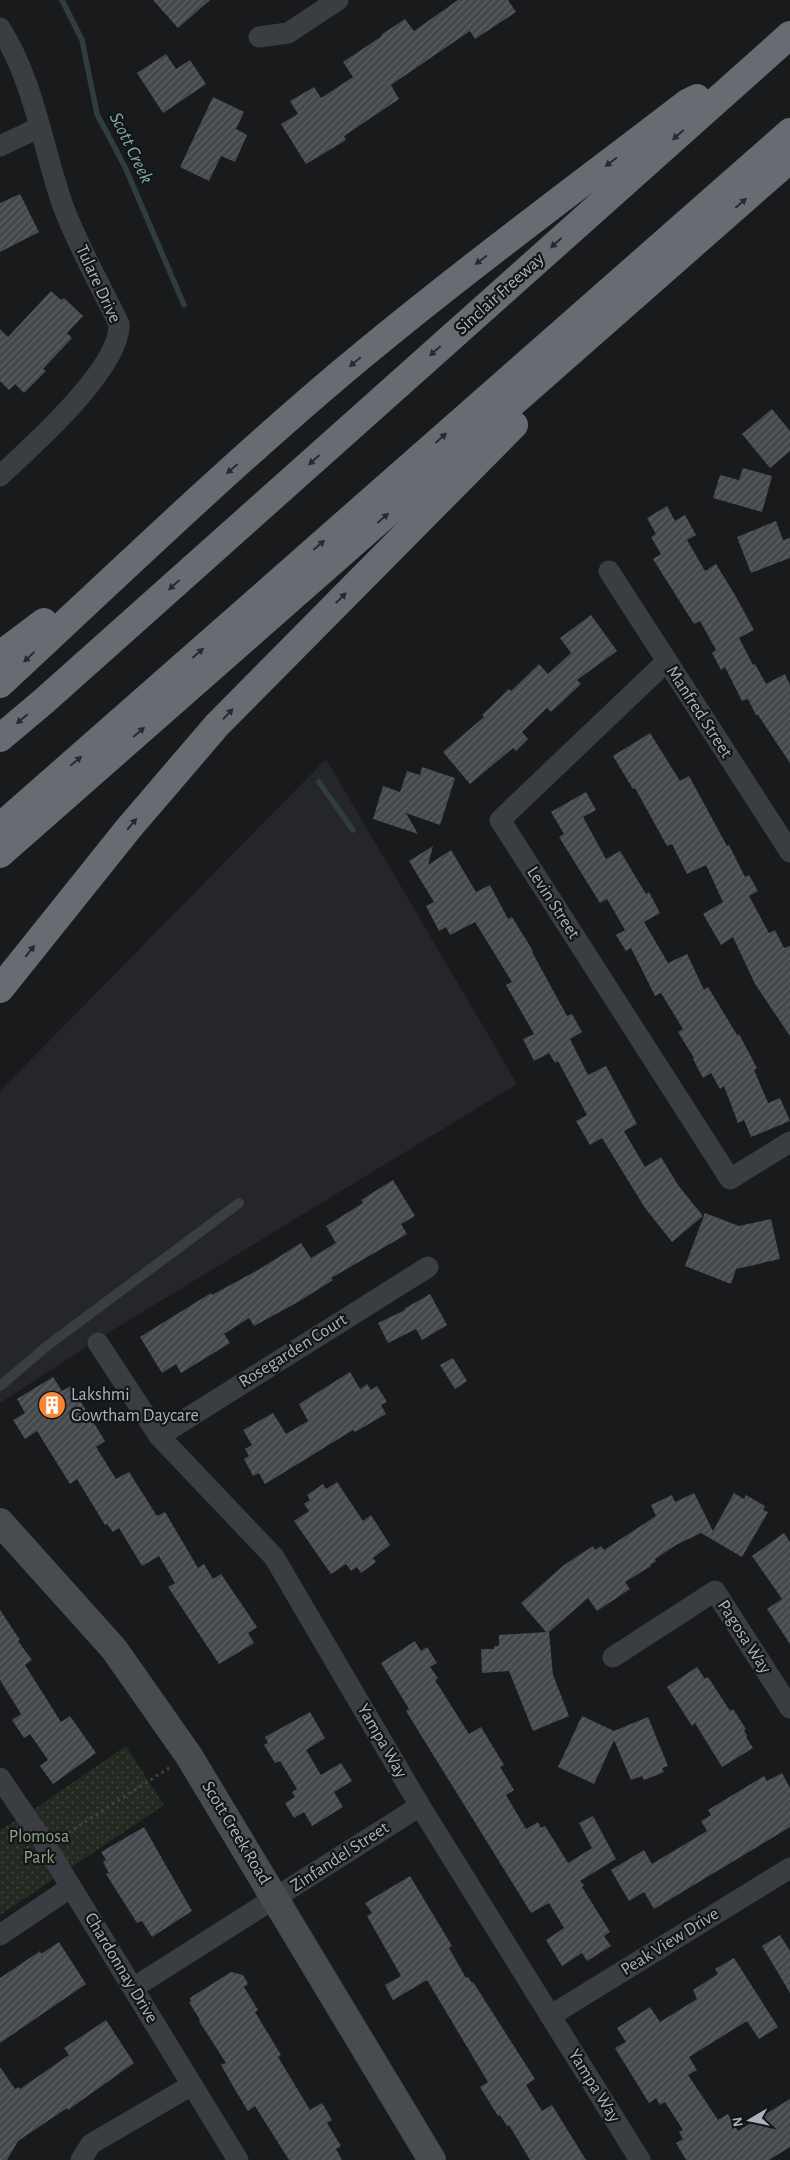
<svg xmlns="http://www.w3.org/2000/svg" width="790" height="2160" viewBox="0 0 790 2160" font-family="'Alegreya Sans',sans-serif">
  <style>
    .built { fill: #252629 }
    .park { fill: url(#park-dots) }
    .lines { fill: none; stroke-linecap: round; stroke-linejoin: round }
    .stream { stroke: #2f3d40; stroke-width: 5.5 }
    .building { fill: url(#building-hatch) }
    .path { stroke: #404448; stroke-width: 3; stroke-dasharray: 2.5 4; stroke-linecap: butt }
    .lane { stroke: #3a3d41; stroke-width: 10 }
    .street { stroke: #3a3d41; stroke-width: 21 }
    .secondary { stroke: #484c51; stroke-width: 28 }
    .highway { stroke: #666c72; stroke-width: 28 }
    .oneway { fill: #282b2e }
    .labels { text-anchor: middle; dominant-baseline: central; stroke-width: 4.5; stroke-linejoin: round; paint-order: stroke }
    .street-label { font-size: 18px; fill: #abb4bc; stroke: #141517 }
    .poi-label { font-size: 18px; fill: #abb4bc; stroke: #141517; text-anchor: start }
    .park-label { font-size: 18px; fill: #89a782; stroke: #141517 }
    .water-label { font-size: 19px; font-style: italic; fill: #82abb7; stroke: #141517 }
  </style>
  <defs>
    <pattern id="park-dots" width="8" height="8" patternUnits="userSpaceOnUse" patternTransform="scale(1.25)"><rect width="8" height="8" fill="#222a21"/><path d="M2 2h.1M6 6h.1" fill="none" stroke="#3f463f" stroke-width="1.8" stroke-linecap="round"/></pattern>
    <pattern id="building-hatch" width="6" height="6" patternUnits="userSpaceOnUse" patternTransform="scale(1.25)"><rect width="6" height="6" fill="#45484c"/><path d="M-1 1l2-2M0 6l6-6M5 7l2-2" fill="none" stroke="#5d6064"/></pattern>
  </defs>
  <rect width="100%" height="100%" fill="#191a1c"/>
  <polygon class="built" points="326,759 517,1084 108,1333 0,1403 0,1091"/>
  <polygon class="park" points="126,1746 164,1805 0,1915 0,1830 39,1806"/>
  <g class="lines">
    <g class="stream">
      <polyline points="62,0 82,40 97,114 125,167 184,305"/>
      <polyline points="319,782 353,830"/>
    </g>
  </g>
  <g class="building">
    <polygon points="153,0 210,0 178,28"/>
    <polygon points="458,0 508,0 516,12 475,39 470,31 391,85 399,99 344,136 346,140 306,164 281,124 298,114 290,101 314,87 321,98 353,77 343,62 382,36 381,35 405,19 414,31"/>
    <polygon points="166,54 176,69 190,60 206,84 163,113 137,73"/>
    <polygon points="213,97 244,112 236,129 247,135 235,162 221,156 209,181 180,167"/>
    <polygon points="20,194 39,232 0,252 0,203"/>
    <polygon points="51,291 61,300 64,298 83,316 67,333 72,338 43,369 46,371 24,393 15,384 9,390 0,381 0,329 8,337"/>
    <polygon points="772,409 790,431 790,451 770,468 742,434"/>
    <polygon points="743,468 772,476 762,512 713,498 720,475 739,480"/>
    <polygon points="667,506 675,521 685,515 696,535 687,540 705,571 716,564 735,595 754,630 739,638 753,665 755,664 766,684 785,674 790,685 790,763 758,715 756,715 748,699 742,701 725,667 721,670 712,653 716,650 700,621 694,624 653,559 661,554 651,537 656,534 647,518"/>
    <polygon points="776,521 783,540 790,538 790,558 751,573 737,537"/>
    <polygon points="591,615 617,651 577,680 581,684 551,712 547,708 522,732 528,739 516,751 513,748 470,784 443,752 484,717 482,715 509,689 511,691 539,664 548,674 571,653 560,638"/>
    <polygon points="650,733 680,781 689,776 727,846 729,845 745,877 749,875 758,891 749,896 769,933 775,930 784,948 790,946 790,1036 755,984 733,937 721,945 703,914 723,902 706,865 687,874 672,844 667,846 635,788 633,789 613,756"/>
    <polygon points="422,767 455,778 440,825 406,813 418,834 373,819 383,786 400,792 407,771 420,775"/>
    <polygon points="586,792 596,810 583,817 606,859 620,851 646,894 649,892 660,913 644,922 668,963 687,954 704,990 708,987 737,1035 739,1034 757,1068 754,1070 768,1103 780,1098 790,1121 751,1137 744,1120 738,1123 724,1086 720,1089 711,1073 703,1078 693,1059 694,1058 678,1032 683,1029 661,993 655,996 631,948 626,951 616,935 625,930 607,899 600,903 559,837 564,834 551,812"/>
    <polygon points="433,846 428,865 451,850 476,892 490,885 508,919 512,917 533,951 532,952 567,1016 572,1014 582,1032 570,1039 588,1075 606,1066 637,1124 624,1131 645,1167 661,1157 678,1185 703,1216 672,1242 645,1208 602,1138 590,1145 576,1121 587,1115 558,1061 555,1063 549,1053 534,1061 523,1039 534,1034 506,985 512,982 475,922 450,935 446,927 439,931 426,906 434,902 409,861"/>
    <polygon points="393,1180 415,1216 401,1224 407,1234 331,1278 333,1280 298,1302 254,1326 249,1318 224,1334 230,1343 181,1373 176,1364 162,1373 140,1337 211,1293 212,1295 258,1270 301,1243 311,1258 336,1243 326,1226 363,1203 361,1200"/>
    <polygon points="705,1213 739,1226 771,1219 780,1259 736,1269 731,1284 685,1266"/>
    <polygon points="430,1294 447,1325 422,1340 416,1329 388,1343 378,1323 405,1310 404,1309"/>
    <polygon points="453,1358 467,1381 455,1389 440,1365"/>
    <polygon points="350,1372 360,1389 367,1384 371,1390 377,1386 387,1402 381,1405 386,1414 355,1432 353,1430 265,1484 259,1473 253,1476 244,1459 249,1456 245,1449 252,1445 243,1430 273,1413 286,1434 308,1421 299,1404"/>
    <polygon points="53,1377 62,1391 71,1386 105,1441 96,1447 116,1479 129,1472 157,1516 165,1512 198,1568 204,1564 213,1579 221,1574 257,1627 248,1633 254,1643 219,1664 168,1587 175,1583 159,1556 142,1566 119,1528 113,1532 107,1524 105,1525 77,1479 70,1484 37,1431 25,1439 13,1420 25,1413 17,1399"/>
    <polygon points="337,1482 363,1521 371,1515 390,1545 373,1558 376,1562 361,1573 357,1567 351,1571 346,1564 331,1574 294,1521 309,1511 304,1504 310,1500 307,1495 323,1484 326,1489"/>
    <polygon points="694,1493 713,1531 734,1493 744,1499 746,1495 765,1506 763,1510 768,1512 742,1557 701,1533 676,1545 655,1559 656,1561 650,1565 651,1566 625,1582 630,1589 597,1611 588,1598 549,1632 553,1675 569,1716 533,1731 509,1671 482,1673 481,1649 494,1649 494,1646 499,1646 499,1635 546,1632 521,1603 564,1565 593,1546 595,1550 601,1546 604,1550 656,1516 651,1505 672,1495 675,1502"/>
    <polygon points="784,1533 790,1542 790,1644 767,1609 782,1599 752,1556"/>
    <polygon points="0,1610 20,1640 18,1641 32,1660 25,1665 61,1722 70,1716 96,1753 53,1784 40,1766 48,1760 30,1734 24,1738 12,1720 21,1714 0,1680"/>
    <polygon points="415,1641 421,1651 427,1647 437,1663 430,1667 438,1678 435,1680 469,1734 481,1727 504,1765 500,1767 514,1790 506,1795 526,1829 538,1822 541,1828 545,1826 568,1863 592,1848 579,1823 593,1816 616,1859 580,1881 584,1885 582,1887 610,1932 604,1936 611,1946 587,1961 582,1953 562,1966 546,1940 564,1928 549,1903 531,1913 406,1711 409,1709 381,1663"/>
    <polygon points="697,1667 705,1679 708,1677 730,1711 733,1709 746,1729 744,1730 747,1736 746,1737 753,1748 722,1767 695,1723 692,1726 667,1687"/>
    <polygon points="310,1712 325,1738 306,1750 321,1775 341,1763 352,1781 334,1792 343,1807 312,1826 304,1812 294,1818 285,1803 295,1797 292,1792 297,1789 280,1761 275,1763 264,1745 268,1743 265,1737"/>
    <polygon points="582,1716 614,1731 648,1717 668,1766 662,1768 664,1772 644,1780 642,1776 631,1780 614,1740 594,1784 558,1767"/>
    <polygon points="782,1773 790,1788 790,1827 654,1909 644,1892 629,1901 611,1870 644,1850 652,1864 707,1831 701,1821 711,1815 708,1810 764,1776 767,1781"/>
    <polygon points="144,1827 192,1911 152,1937 142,1921 137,1923 106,1874 109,1873 103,1862 106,1860 101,1852"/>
    <polygon points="410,1876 452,1946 449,1948 466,1978 468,1977 472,1983 473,1982 535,2079 526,2085 542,2111 552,2105 586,2160 530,2160 509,2125 507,2126 500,2115 498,2116 480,2087 488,2082 427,1980 393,2000 385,1985 401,1976 367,1916 372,1913 365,1903"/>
    <polygon points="780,1935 790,1951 790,1993 762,1946"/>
    <polygon points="59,1942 86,1984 0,2043 0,1978 40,1951 41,1954"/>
    <polygon points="734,1958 778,2027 759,2039 747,2021 689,2057 697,2070 688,2075 718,2120 728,2114 738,2131 790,2099 790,2147 769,2160 686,2160 676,2143 683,2139 679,2132 683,2130 665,2102 660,2105 656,2098 649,2103 615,2048 626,2042 617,2028 650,2007 660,2022 697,1999 693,1990 718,1974 715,1969"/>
    <polygon points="231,1972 243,1975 248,1984 244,1987 258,2010 255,2012 281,2055 278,2057 310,2110 322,2103 332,2120 327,2123 341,2146 336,2149 342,2160 289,2160 255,2106 248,2111 237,2093 221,2065 226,2063 199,2021 200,2020 189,2002 191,2001 190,1998"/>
    <polygon points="106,2020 134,2063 68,2110 67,2108 18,2141 7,2160 0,2160 0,2067 15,2089 18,2087 20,2089 69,2055 64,2048"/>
  </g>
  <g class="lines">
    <polyline class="path" points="63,1836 169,1768"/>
    <polyline class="lane" points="0,1386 47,1346 239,1203"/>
    <g class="street">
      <path d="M 0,28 C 34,81 42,145 62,203 C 77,245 100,284 119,324 C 121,368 31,447 0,476"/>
      <polyline points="259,37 288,33 338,0"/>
      <polyline points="0,146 40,127"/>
      <polyline points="609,571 790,852"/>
      <polyline points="667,661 500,820 730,1179 790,1142"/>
      <polyline points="98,1343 159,1436 274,1557 420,1806 640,2160"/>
      <polyline points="159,1436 428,1267"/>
      <polyline points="613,1657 715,1591 790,1708"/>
      <polyline points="0,1778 46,1846 238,2160"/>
      <polyline points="0,1935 71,1887"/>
      <polyline points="133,1988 420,1806"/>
      <polyline points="550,2016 790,1868"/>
      <polyline points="81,2160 91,2144 192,2085"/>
    </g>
    <polyline class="secondary" points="0,1522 114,1649 189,1756 432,2160"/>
    <g class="highway">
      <polyline points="0,655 44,622"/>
      <path d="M 0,684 C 113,579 224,472 341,373 C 453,279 571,192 687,103 L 697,98"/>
      <polyline points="0,738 44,701 790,35"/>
      <polyline points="0,827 790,132"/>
      <polyline points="0,854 790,159"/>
      <polyline points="0,989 128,829 217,725 514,425"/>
    </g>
  </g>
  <defs><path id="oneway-solid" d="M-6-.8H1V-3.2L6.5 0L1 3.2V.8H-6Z" transform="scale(1.25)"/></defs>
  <g class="oneway">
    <use href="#oneway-solid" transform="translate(678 135) rotate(138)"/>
    <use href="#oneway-solid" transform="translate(611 162) rotate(143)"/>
    <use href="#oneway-solid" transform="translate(741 203) rotate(-41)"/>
    <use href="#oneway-solid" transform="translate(556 243) rotate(138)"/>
    <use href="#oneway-solid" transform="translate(481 260) rotate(143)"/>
    <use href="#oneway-solid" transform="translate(435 351) rotate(138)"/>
    <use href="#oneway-solid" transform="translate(355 362) rotate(140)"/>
    <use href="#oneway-solid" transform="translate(441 438) rotate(-42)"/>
    <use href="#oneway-solid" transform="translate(314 460) rotate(138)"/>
    <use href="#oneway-solid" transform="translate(232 469) rotate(139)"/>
    <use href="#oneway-solid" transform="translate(383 518) rotate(-41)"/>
    <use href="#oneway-solid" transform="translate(319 545) rotate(-41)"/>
    <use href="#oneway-solid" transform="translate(174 585) rotate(138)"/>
    <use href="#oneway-solid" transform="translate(341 598) rotate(-45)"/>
    <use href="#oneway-solid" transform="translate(198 653) rotate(-41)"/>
    <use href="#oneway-solid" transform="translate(29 657) rotate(137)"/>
    <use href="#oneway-solid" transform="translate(228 714) rotate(-46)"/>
    <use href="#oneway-solid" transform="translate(22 719) rotate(140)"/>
    <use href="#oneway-solid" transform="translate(139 732) rotate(-41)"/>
    <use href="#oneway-solid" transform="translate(76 761) rotate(-40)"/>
    <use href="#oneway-solid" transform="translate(132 824) rotate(-50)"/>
    <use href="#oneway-solid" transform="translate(30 951) rotate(-51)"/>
  </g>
  <defs>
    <g id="building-disc" transform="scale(1.4375)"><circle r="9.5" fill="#f78736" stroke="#141517"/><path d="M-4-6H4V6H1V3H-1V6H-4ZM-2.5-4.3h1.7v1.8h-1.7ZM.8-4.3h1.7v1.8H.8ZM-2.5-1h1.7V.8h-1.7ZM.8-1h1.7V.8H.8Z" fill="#fff"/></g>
  </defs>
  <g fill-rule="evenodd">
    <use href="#building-disc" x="52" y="1405"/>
  </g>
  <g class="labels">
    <g class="street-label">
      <text transform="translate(98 284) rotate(65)">Tulare Drive</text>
      <text transform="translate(500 294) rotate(-42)">Sinclair Freeway</text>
      <text transform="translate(699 712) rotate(57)">Manfred Street</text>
      <text transform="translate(553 903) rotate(57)">Levin Street</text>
      <text transform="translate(293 1351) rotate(-32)">Rosegarden Court</text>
      <text transform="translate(744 1637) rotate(57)">Pagosa Way</text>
      <text transform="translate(382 1741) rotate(60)">Yampa Way</text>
      <text transform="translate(236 1833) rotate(59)">Scott Creek Road</text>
      <text transform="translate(340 1857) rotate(-33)">Zinfandel Street</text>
      <text transform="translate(670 1942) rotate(-32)">Peak View Drive</text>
      <text transform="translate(121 1968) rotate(59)">Chardonnay Drive</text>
      <text transform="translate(594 2086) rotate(58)">Yampa Way</text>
    </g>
    <g class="poi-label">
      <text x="71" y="1395">Lakshmi<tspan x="71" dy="21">Gowtham Daycare</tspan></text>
    </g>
    <g class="park-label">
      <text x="39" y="1837">Plomosa<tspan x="39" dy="21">Park</tspan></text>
    </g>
    <g class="water-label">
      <text transform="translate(131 148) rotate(64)">Scott Creek</text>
    </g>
  </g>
  <g transform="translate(750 2120) rotate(261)" stroke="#141517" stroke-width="4" paint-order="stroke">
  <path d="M0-4L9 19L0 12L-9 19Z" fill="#abb4bc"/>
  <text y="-8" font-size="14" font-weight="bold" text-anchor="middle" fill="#abb4bc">N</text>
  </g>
</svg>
